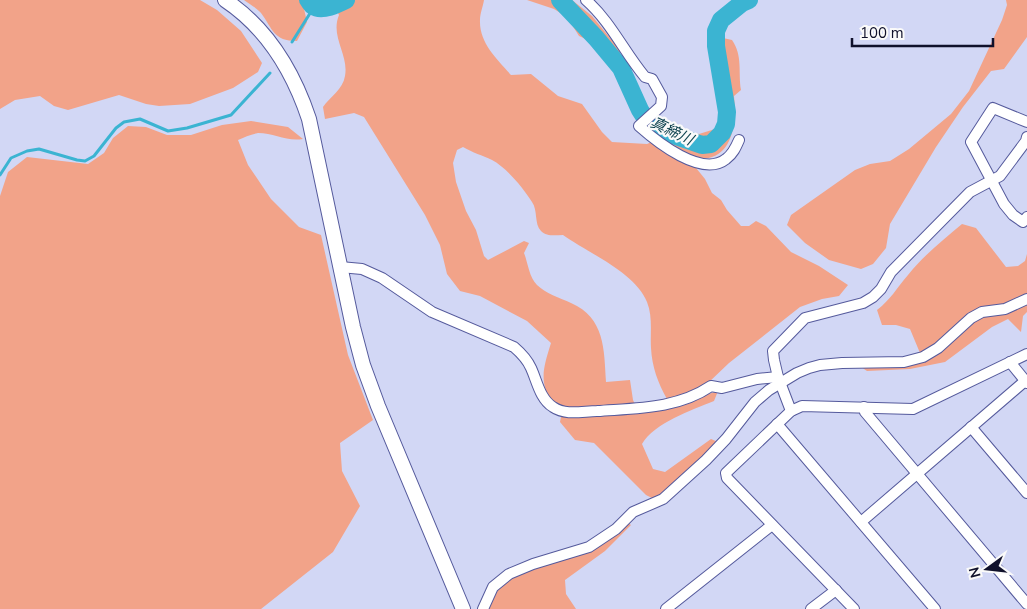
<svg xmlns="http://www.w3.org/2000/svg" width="1027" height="609" viewBox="0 0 1027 609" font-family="'Nunito Sans','Noto Sans JP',sans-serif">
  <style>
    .green { fill: #f2a389 }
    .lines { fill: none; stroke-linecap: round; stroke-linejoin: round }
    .stream { stroke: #3bb4d2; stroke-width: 3 }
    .river { stroke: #3bb4d2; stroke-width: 18 }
    .street-casing { stroke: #555a9c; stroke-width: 12 }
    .secondary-casing { stroke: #555a9c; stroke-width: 16 }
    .street { stroke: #fff; stroke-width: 10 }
    .secondary { stroke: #fff; stroke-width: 14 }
    .labels { text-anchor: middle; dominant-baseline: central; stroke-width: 4.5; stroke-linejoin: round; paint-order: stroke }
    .water-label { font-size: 15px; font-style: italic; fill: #0f4350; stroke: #fafafa }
  </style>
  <rect width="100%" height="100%" fill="#d2d7f5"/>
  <g class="green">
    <polygon points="0,0 200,0 217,10 241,31 262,63 258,72 233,88 190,104 159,106 146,104 119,95 68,110 54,106 40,96 15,100 0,109"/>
    <path d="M 244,0 L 302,0 L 307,22 L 297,41 C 273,41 273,29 261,13 C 257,8 249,4 244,0 Z"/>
    <path d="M 313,0 L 484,0 C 483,7 480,13 480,20 C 479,43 497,59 511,75 L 531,74 L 558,96 L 582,104 L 602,132 L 612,142 L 647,144 L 661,138 L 663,127 L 699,134 L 715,129 L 721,113 L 722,73 L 719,39 L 723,38 L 732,40 C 743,56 738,72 741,90 L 734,96 C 736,116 735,150 712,157 C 707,159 701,158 696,157 L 692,163 L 705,179 L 712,193 L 721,200 L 727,210 L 741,226 L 749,226 L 756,221 L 766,226 L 791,252 L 819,266 L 848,285 L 839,296 L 822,299 L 800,307 L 729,363 L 707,384 L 693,393 L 667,399 C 658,383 652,367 651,348 C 650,333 653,317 647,302 C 635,272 588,253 563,235 C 556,235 547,237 541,231 C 534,224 538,210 532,202 C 524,189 506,167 492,160 C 482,155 473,153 463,147 L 457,150 L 453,163 L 456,182 L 466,211 L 476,230 L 484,256 L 488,260 L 524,241 L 529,243 L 524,253 C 528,263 529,277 537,285 C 545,293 560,298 571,303 C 605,318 604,349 606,382 L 630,380 L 633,400 L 639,413 L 655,411 L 718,391 L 714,401 C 692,410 654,423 642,444 L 653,469 L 665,472 L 711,439 L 718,442 L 656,500 L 646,495 L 594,443 L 575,440 L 560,422 L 563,407 L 552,405 C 539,380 543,369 551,343 L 527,321 L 480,296 L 460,291 L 447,274 L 440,245 L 425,215 L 364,117 L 354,113 L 325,119 L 323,107 C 330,97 343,89 345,76 C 349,54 330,37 339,15 L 334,5 C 326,5 318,6 313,0 Z"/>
    <polygon points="527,0 572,0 592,16 619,49 621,58 612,62 590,41 579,36 567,17 554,9"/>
    <polygon points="1006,0 1027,0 1027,37 1004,69 991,71 963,107 936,147 890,224 886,248 873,264 861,269 829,260 805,243 787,225 791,215 855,170 870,164 890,161 909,149 951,114 969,91 1002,20 1007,5"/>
    <path d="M 251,121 L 288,127 L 303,139 C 287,142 274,133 258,133 C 252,134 244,137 238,140 L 248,165 L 271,199 L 299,227 L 321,235 L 348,355 L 373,420 L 340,443 L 342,471 L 360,506 L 333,552 L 261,609 L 0,609 L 0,196 L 8,172 L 27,157 L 88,164 L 104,153 L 113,138 L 128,126 L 146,127 L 167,135 L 191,135 L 222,125 Z"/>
    <path d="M 962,224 L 976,228 L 1006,267 L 1018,266 L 1025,261 L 1027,254 L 1027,312 L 1023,316 L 1021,332 L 1008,319 L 992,327 L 945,362 L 910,369 L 867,371 L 861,367 L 876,366 L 920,353 L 910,329 L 896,325 L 882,325 L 877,310 C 891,299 896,289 908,275 C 923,256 943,240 962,224 Z"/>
    <polygon points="628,523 631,525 605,551 565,580 566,594 576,609 487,609 492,598 502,583"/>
  </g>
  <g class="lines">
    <g class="stream">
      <polyline points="292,42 314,7"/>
      <polyline points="0,175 11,158 27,151 39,149 77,160 85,161 94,156 116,128 124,122 140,119 168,131 187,128 231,115 270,73"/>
    </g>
    <g class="river">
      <path d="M 308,0 C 310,2 311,5 313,6 C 322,12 338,4 346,0"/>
      <polyline points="560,0 596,38 621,68 640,110 647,121 673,135 702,145 711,144 722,133 726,124 727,112 716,46 716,31 721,20 742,3 749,0"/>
    </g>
    <g class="street-casing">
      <g id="street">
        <path d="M 586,0 C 611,22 624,52 645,77 L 652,79 L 662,97 L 661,106 L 639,126 C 657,142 702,178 726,159 C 733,154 736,147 739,140"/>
        <polyline points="1027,122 993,108 971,142 1004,204 1013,215 1023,222 1027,217"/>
        <path d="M 340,267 L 362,269 L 382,278 L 432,312 L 514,347 C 521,353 527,359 531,368 C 537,381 540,399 553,407 C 566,416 583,411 597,411 C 637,408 677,409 711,386 L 722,388 L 757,379 L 778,377 L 791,411"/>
        <polyline points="1010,362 1027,383"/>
        <polyline points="778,377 774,360 773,351 805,318 863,303 873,297 881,289 891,272 970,192 1000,176 1026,141 1027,137"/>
        <polyline points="864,407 865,412 1027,604"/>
        <polyline points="777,424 935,609"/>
        <polyline points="971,427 1027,493"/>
        <polyline points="861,522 1025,381"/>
        <polyline points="483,609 493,587 509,574 533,564 589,547 616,529 633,512 663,499 706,460 726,439 755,402 769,390 797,373 809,368 820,365 842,363 904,362 923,357 938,348 971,318 982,312 1005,309 1027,299"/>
        <polyline points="666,609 772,525"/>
        <polyline points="811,609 836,590"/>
        <polyline points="854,609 727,478 726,473 791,411 802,406 913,409 1027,354"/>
      </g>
    </g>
    <g class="secondary-casing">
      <path id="secondary" d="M 225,0 C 267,28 293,71 309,119 L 353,327 L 363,365 L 378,406 L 463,609"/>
    </g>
    <use href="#street" class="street"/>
    <use href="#secondary" class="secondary"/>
  </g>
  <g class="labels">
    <g class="water-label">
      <text transform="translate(672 131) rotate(26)">真締川</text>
    </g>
  </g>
  <g transform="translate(987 569) rotate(255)" stroke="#fafafa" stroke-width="4" paint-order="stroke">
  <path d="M0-4L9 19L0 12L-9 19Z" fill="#10112b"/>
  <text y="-8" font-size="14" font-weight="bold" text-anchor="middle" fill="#10112b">N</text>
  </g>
  <path d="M852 38v8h141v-8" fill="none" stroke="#10112b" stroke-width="2.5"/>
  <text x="860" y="38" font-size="15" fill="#10112b" stroke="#fafafa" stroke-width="4" paint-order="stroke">100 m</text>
</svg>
